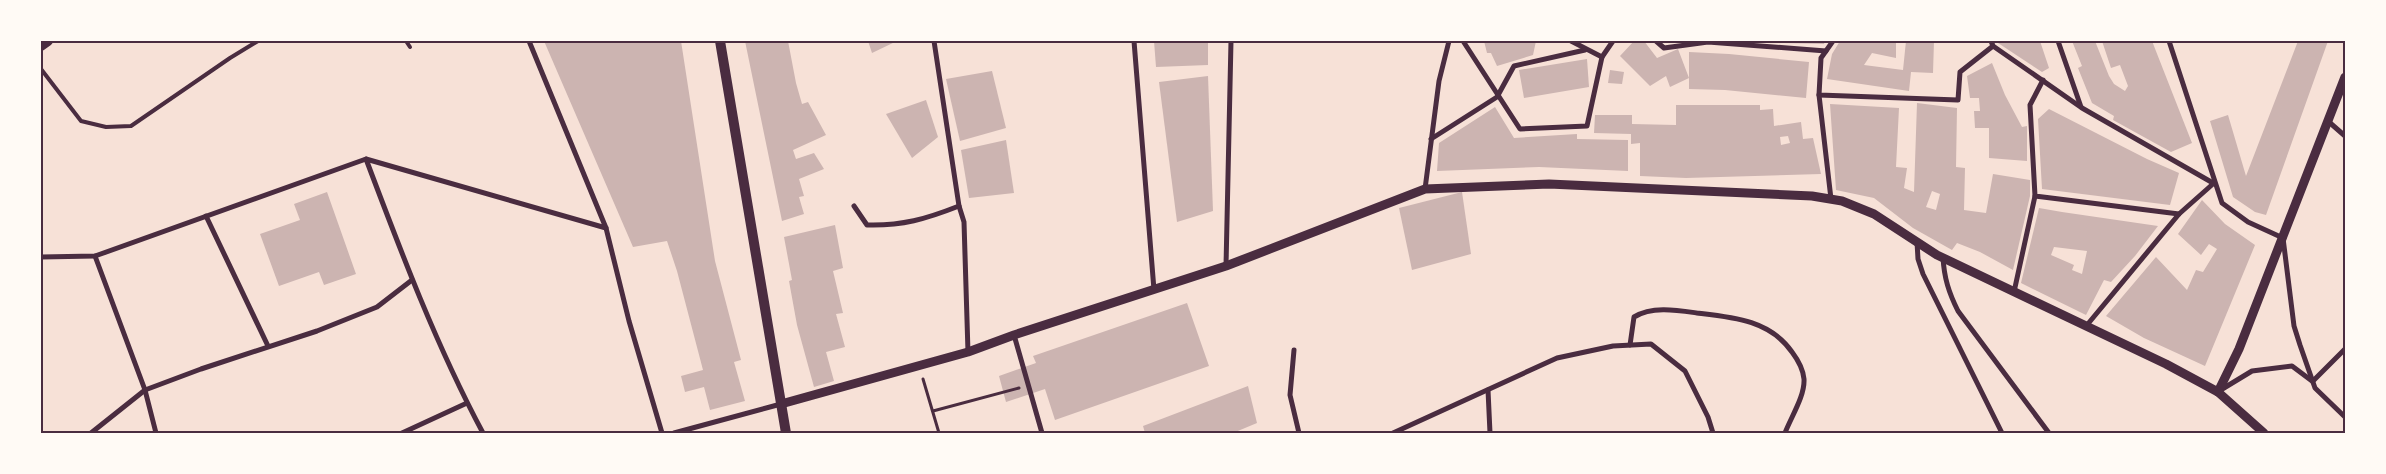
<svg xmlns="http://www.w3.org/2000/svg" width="2386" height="474" viewBox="0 0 2386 474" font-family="'DM Sans',sans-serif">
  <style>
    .building { fill: #ccb4b1; fill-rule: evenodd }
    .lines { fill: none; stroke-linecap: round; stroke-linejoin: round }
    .path { stroke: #4a2c40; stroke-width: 3 }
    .service { stroke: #4a2c40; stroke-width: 4 }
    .minor { stroke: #4a2c40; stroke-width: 5 }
    .tertiary { stroke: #4a2c40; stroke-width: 9 }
    .secondary { stroke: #4a2c40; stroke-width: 10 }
    .neatline { fill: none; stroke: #4a2c40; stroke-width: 2 }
  </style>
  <rect width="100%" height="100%" fill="#f7e1d7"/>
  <g class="building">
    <polygon points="544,41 681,41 715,261 741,360 734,362 745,401 710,410 704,387 685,392 681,376 703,370 677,271 667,241 633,247"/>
    <polygon points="745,41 788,41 796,83 802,104 808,102 826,135 793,150 796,159 814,153 824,169 799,179 804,196 799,197 804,214 782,221"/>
    <polygon points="868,41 897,41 872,53"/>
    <polygon points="1154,41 1208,41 1208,65 1156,67"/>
    <polygon points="1484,41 1536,41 1533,55 1497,66 1491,53 1487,53"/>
    <polygon points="1634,41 1644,41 1657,58 1678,49 1689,78 1670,87 1666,76 1650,86 1620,56"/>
    <polygon points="1784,41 1825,41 1824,44 1784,43"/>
    <polygon points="1840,41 1896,41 1896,58 1872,53 1864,65 1903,70 1906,41 1934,41 1933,73 1911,72 1909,91 1827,79 1832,54"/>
    <polygon points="1995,41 2040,41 2049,68 2042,72"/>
    <polygon points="2072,41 2095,41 2109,76 2114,84 2125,91 2128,86 2120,65 2111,68 2102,41 2152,41 2192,143 2171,152 2113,120 2114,116 2092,103 2078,68 2082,66"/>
    <polygon points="2298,41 2328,41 2266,215 2255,212 2233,197 2210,121 2228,115 2246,176"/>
    <polygon points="1689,52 1729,54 1809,62 1806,98 1725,90 1689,89"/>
    <polygon points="1587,59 1589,87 1524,98 1519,70"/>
    <polygon points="1992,63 2005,95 2022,127 2027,126 2027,161 1989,158 1989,128 1975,128 1974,111 1980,111 1979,98 1970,98 1967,76"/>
    <polygon points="1610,70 1624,72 1622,84 1608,83"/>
    <polygon points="992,71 1006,128 960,141 946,79"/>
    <polygon points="1208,76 1213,211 1177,222 1159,82"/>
    <polygon points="926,100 938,137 912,158 886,114"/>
    <path d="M 1917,103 L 1957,108 L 1956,167 L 1965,168 L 1964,210 L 1986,213 L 1993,174 L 2030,180 L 2030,196 L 2013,270 L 1980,252 L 1957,243 L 1952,250 L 1913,228 L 1874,198 L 1836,190 L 1830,104 L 1899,108 L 1896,167 L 1907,168 L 1904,188 L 1914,192 ZM 1932,191 L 1940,194 L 1936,210 L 1926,207 Z"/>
    <path d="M 1676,105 L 1760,105 L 1760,110 L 1773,109 L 1774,126 L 1801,122 L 1803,139 L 1813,138 L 1821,174 L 1686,178 L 1640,176 L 1640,143 L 1631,144 L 1631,134 L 1594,133 L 1595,115 L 1632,115 L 1632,124 L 1676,125 ZM 1788,136 L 1790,143 L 1781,145 L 1780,137 Z"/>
    <polygon points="1495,107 1514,138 1577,134 1577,139 1628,140 1628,171 1539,167 1437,171 1439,143"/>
    <polygon points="2049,109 2147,159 2179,173 2170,205 2042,189 2038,119"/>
    <polygon points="1006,140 1014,193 969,198 961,150"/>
    <polygon points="327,192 356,274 324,285 319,272 279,286 260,234 300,220 294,204"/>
    <polygon points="1462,192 1471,254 1412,270 1399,208"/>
    <polygon points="2202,200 2225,224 2255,245 2205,366 2144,338 2106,316 2156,257 2187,290 2196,270 2203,272 2217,249 2209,244 2201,255 2178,234"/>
    <path d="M 2039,208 L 2062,212 L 2158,226 L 2135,256 L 2111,282 L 2104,280 L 2086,315 L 2021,283 ZM 2054,247 L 2087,251 L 2082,274 L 2072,270 L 2074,265 L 2051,255 Z"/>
    <polygon points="835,225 843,268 833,271 843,313 836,314 845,347 826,352 834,381 814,387 797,325 789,281 792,280 784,237"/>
    <polygon points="1187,303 1209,366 1055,420 1045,389 1006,402 999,376 1036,363 1033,356"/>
    <polygon points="1248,386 1257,423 1233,433 1145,433 1143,426"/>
  </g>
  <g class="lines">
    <g class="path">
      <polyline points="923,379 939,433"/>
      <polyline points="933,411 1019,388"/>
    </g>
    <g class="service">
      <polyline points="406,41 410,47"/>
      <polyline points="41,69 81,121 106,127 131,126 230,58 258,41"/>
    </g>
    <g class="minor">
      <polyline points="529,41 606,228 629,321 662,433"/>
      <polyline points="934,41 959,206 964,222 968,352"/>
      <polyline points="1134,41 1154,290"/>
      <polyline points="1463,41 1520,129 1587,126 1602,57"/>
      <polyline points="1571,41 1602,57 1613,41"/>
      <polyline points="1656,41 1664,48 1708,42 1826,51"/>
      <polyline points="1833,41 1821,58 1819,95 1958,100 1960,72 1993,46"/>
      <polyline points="1991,41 1993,46 2082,108 2213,183"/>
      <polyline points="2058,41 2081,107"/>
      <polyline points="2169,41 2222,203 2248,222 2283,238 2294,326 2300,345 2315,388 2345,417"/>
      <polyline points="2043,80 2030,105 2035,196 2179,214"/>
      <polyline points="1819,95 1831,199"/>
      <polyline points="2329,122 2345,136"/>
      <polyline points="1431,139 1497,97 1514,66 1585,50"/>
      <path d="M 366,159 C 401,252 436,345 483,433"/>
      <polyline points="1425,189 1439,81 1449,41"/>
      <path d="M 854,206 L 867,225 C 902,226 926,219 959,206"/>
      <polyline points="206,216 268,346"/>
      <polyline points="1917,242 1918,259 1923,274 2002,433"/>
      <polyline points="95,256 145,390 156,433"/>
      <polyline points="41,257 95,256 366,159 606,228"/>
      <path d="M 1943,257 C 1944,278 1949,293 1958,311 L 2049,433"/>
      <polyline points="1226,266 1231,41"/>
      <polyline points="2014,292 2035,196"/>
      <polyline points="2087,325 2179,214 2214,183"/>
      <polyline points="1014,335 1042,433"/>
      <path d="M 1630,345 L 1634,317 C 1652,306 1676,310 1697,313 C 1732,317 1770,320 1792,352 C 1798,360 1803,368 1804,379 C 1805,396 1791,417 1785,433"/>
      <polyline points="1294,350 1290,395 1299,433"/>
      <polyline points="2313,381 2345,349"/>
      <polyline points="1488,390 1490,433"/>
      <polyline points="2219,391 2252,371 2292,366 2312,381"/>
      <polyline points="91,433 145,390 201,369 317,331 377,307 412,280"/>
      <polyline points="402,433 467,403"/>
      <polyline points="674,433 781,404"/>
      <polyline points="1393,433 1557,358 1613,346 1651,344 1685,371 1708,417 1713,433"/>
    </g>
    <g class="tertiary">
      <polyline points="2218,392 2239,349 2345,77"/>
      <polyline points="781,404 968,352 1014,335 1226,266 1425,189 1549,184 1812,196 1842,201 1874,214 1937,255 2166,364 2218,392 2264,433"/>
    </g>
    <g class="secondary">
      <polyline points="720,41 786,433"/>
      <polyline points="41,46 48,41"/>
    </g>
  </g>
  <rect width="2386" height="474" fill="none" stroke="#fffaf5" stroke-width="85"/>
  <rect x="42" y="42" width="2302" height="390" class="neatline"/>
</svg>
